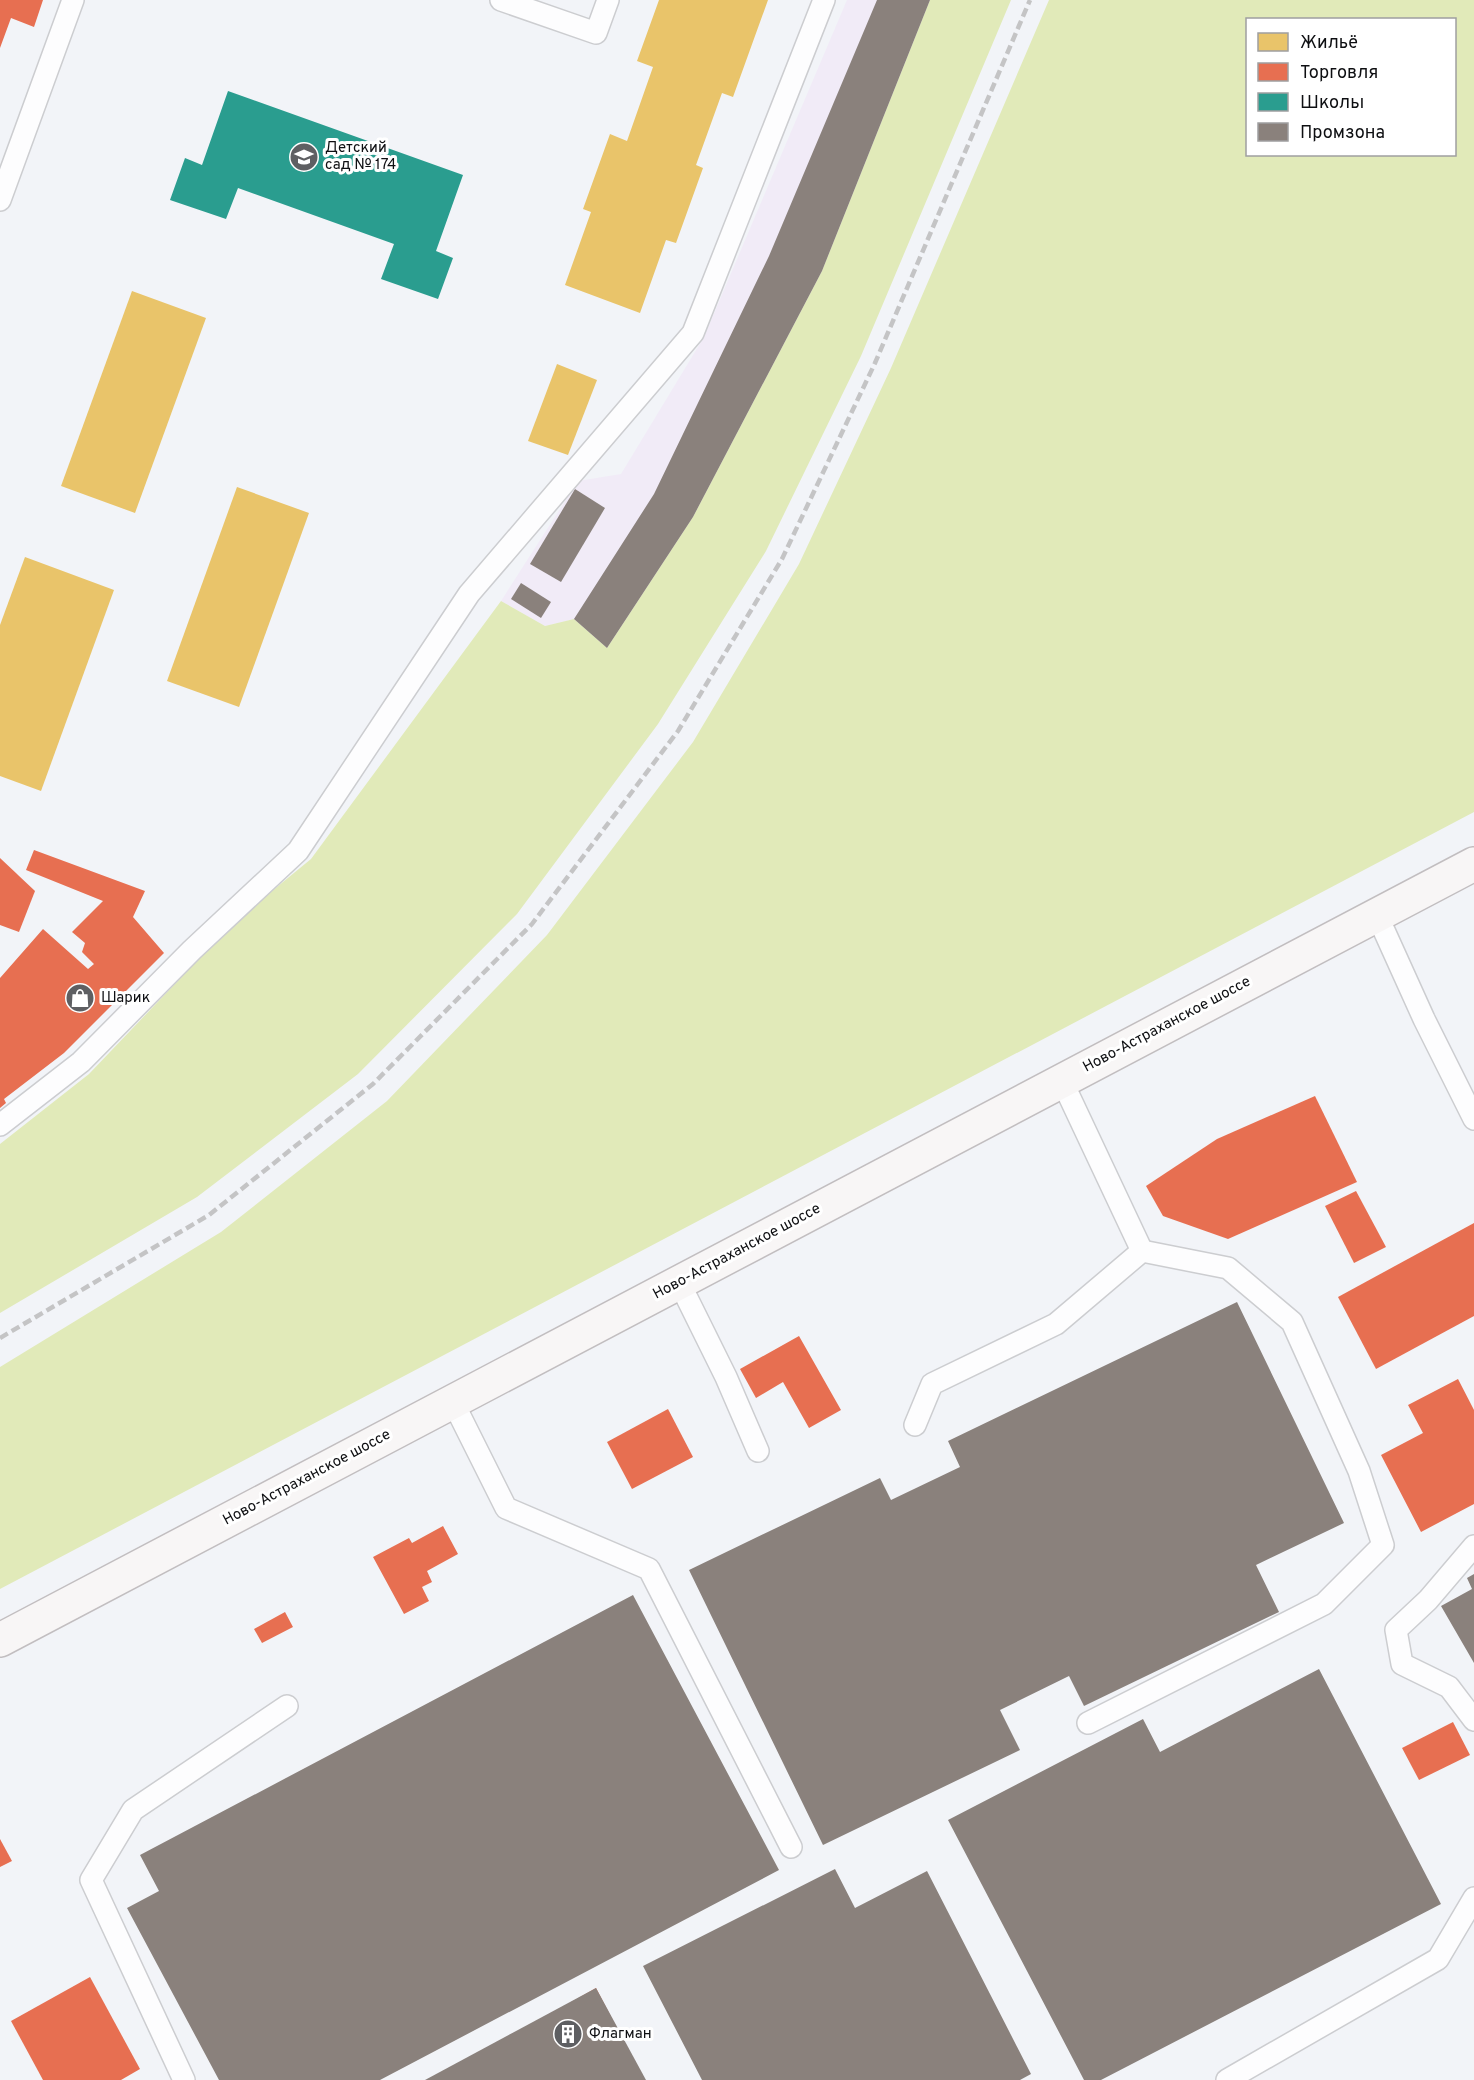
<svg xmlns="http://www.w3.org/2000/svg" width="1474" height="2080" viewBox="0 0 1474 2080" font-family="Overpass,sans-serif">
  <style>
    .industrial { fill: #f1ebf7 }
    .green { fill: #e1eab9; fill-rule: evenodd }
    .homes { fill: #e9c46a }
    .shops { fill: #e76f51 }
    .schools { fill: #2a9d8f }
    .industry { fill: #8a817c }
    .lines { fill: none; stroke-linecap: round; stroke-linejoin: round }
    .service-casing { stroke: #cccdd0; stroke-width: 24 }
    .primary-casing { stroke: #c2bec0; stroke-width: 36 }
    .service { stroke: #fdfdfe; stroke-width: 21 }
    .primary { stroke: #f8f6f6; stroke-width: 33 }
    .rail { stroke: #c4c4c5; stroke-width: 4.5; stroke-dasharray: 9 4.5; stroke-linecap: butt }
    .labels { text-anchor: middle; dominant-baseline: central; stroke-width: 6; stroke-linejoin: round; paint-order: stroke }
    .poi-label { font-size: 15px; fill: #0e0f12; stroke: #fff; text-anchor: start }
    .street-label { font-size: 15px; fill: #0e0f12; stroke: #fff }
  </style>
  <rect width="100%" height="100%" fill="#f2f4f8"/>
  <polygon class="industrial" points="847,0 930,0 822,271 693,517 607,648 574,619 545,626 501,601 578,481 621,474 704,337"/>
  <g class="green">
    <polygon points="930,0 1011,0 861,356 766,551 658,724 517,914 358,1074 197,1197 0,1313 0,1144 89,1074 233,923 311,859 501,601 545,626 574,619 607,648 693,517 822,271"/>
    <path d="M 1049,0 L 1474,0 L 1474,812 L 0,1589 L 0,1367 L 221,1232 L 387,1101 L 547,935 L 693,742 L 799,564 L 891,368 ZM 1248,20 L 1454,20 L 1454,154 L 1248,154 Z"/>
  </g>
  <g class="homes">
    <polygon points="659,0 768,0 733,97 722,93 696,165 703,168 676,243 666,240 640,313 565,285 591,212 583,209 610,134 627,141 653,67 637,61"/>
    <polygon points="132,291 206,318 135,513 61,486"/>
    <polygon points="557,364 597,380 568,455 528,441"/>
    <polygon points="237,487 309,513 239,707 167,681"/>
    <polygon points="25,557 114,590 41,791 0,776 0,625"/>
  </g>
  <g class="shops">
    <polygon points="0,0 43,0 34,27 11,18 0,48"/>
    <polygon points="34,850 145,891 133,917 164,953 64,1053 4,1099 6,1103 0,1108 0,978 43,929 88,969 94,964 82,952 85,943 72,932 103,901 26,870"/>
    <polygon points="0,858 35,891 19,932 0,925"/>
    <polygon points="1315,1096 1357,1182 1228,1239 1163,1216 1146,1186 1217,1139"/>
    <polygon points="1356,1191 1386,1247 1354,1263 1325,1206"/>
    <polygon points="1474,1223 1474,1316 1376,1369 1338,1297"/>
    <polygon points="799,1336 841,1410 809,1428 783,1382 756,1398 740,1369"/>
    <polygon points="1458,1379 1474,1410 1474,1504 1421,1532 1381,1455 1423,1433 1408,1405"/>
    <polygon points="668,1409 693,1457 632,1489 607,1442"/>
    <polygon points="443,1526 458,1554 427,1571 432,1582 422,1587 429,1601 404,1614 373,1557 409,1538 412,1543"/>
    <polygon points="285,1612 293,1627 262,1643 254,1629"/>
    <polygon points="1453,1722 1470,1755 1419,1780 1402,1748"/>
    <polygon points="0,1839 12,1861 0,1867"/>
    <polygon points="90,1977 140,2069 121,2080 43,2080 11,2021"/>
    <polygon points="596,1988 644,2080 435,2080"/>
  </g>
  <polygon class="schools" points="228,91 463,175 436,251 453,258 438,299 381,279 394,244 238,188 226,219 170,200 185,158 202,165"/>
  <g class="industry">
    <polygon points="877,0 930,0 822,271 693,517 607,648 574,619 654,494 769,256"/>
    <polygon points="575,489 605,508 561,582 530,564"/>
    <polygon points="521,583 551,602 541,618 511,599"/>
    <polygon points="1237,1302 1344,1523 1256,1565 1279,1612 1084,1706 1069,1676 1000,1710 1020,1750 823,1845 689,1570 880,1478 891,1500 960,1467 948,1441"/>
    <polygon points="1474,1574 1474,1663 1441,1606 1472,1589 1467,1578"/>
    <polygon points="633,1595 779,1870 380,2080 219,2080 127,1908 159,1891 140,1855"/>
    <polygon points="1319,1669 1441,1904 1101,2080 1084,2080 948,1820 1143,1719 1160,1752"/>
    <polygon points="835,1869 855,1908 927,1871 1031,2074 1020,2080 702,2080 643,1966"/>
    <polygon points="596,1988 646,2080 425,2080"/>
  </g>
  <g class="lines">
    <g class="service-casing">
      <g id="service">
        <polyline points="501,0 596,33 608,0"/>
        <polyline points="0,200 73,0"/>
        <polyline points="1377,915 1424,1019 1474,1119"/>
        <polyline points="1062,1081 1142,1251"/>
        <polyline points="0,1125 81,1062 192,950 298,851 469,594 693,333 824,0"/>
        <polyline points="679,1282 726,1377 758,1451"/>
        <polyline points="453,1402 506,1508 649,1569 791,1847"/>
        <polyline points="915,1425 932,1384 1056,1324 1142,1251 1228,1268 1292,1322 1359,1471 1383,1545 1324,1604 1088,1723"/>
        <polyline points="1474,1546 1428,1600 1396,1630 1402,1664 1449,1687 1474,1720"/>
        <polyline points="184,2080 91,1880 133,1810 287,1706"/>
        <polyline points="1227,2080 1438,1959 1474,1898"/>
      </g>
    </g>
    <g class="primary-casing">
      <polyline id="primary" points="0,1640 1474,864"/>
    </g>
    <use href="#service" class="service"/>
    <use href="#primary" class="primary"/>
    <polyline class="rail" points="0,1338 209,1215 373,1084 532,924 678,731 782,559 875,363 1030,0"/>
  </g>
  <defs>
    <g id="school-disc" transform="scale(1.5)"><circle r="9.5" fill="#5e5f62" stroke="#fff"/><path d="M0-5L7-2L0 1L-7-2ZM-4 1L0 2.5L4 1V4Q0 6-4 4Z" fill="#fff"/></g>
    <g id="shop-disc" transform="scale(1.5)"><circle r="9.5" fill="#5e5f62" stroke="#fff"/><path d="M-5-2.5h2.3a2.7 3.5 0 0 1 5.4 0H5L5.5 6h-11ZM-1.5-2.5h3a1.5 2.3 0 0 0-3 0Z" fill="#fff"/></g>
    <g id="building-disc" transform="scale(1.5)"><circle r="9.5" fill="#5e5f62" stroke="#fff"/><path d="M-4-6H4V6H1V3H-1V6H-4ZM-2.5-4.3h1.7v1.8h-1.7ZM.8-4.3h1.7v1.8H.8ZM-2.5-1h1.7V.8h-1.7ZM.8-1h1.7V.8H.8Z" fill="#fff"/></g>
  </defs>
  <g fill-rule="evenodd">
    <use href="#school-disc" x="304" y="157"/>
    <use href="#shop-disc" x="80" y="998"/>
    <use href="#building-disc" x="568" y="2034"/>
  </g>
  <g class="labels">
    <g class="poi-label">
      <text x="325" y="148">Детский<tspan x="325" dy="17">сад № 174</tspan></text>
      <text x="101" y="998">Шарик</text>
      <text x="589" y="2034">Флагман</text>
    </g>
    <g class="street-label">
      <text transform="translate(1167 1025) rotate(-28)">Ново-Астраханское шоссе</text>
      <text transform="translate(737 1252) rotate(-28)">Ново-Астраханское шоссе</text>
      <text transform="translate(307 1478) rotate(-28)">Ново-Астраханское шоссе</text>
    </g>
  </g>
  <rect x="1246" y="18" width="210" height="138" fill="#ffffff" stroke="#9f9fa0" stroke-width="1.5"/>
  <rect x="1258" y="33" width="30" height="18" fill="#e9c46a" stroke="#9f9fa0" stroke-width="1.5"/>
  <text x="1300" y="48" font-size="18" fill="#0e0f12">Жильё</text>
  <rect x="1258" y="63" width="30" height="18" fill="#e76f51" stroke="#9f9fa0" stroke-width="1.5"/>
  <text x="1300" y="78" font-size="18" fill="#0e0f12">Торговля</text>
  <rect x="1258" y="93" width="30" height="18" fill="#2a9d8f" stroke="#9f9fa0" stroke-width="1.5"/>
  <text x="1300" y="108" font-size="18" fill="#0e0f12">Школы</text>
  <rect x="1258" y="123" width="30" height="18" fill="#8a817c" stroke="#9f9fa0" stroke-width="1.5"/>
  <text x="1300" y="138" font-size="18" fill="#0e0f12">Промзона</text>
</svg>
